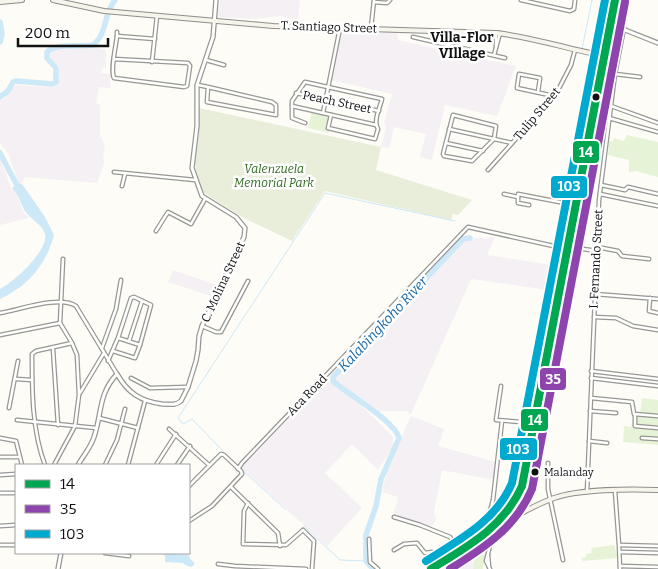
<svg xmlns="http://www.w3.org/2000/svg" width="658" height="569" viewBox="0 0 658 569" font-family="Bitter,serif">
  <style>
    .industrial { fill: #f5f0f3 }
    .green { fill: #e7f3d7 }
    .cemetery { fill: #e9eedb }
    .water { fill: #cde8f7 }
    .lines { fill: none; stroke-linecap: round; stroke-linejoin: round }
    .stream { stroke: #cde8f7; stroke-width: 1 }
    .river { stroke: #cde8f7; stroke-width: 5.5 }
    .minor-casing { stroke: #979795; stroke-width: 5 }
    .tertiary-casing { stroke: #979795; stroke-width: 5.5 }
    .secondary-casing { stroke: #8e8d8b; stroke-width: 6 }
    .trunk-casing { stroke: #858482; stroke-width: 7 }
    .minor { stroke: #fffffe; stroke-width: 2.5 }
    .tertiary { stroke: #fffffe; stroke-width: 3 }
    .secondary { stroke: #f6f4eb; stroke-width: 4 }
    .trunk { stroke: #ece5da; stroke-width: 4.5 }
    .bus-1-casing { stroke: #fff; stroke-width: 11 }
    .bus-2-casing { stroke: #fff; stroke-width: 11 }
    .bus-3-casing { stroke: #fff; stroke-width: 11 }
    .bus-1 { stroke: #00a651; stroke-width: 8 }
    .bus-2 { stroke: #8e44ad; stroke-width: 8 }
    .bus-3 { stroke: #00a9ce; stroke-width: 8 }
    .bus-dot { fill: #111; stroke: #fff; stroke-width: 2 }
    .labels { text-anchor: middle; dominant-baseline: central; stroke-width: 5; stroke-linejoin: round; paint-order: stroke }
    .bus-label { font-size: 11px; fill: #111; stroke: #fff; text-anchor: start }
    .street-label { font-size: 12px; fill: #111; stroke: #fff }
    .park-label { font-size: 12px; font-style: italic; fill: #2f6b1f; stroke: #fff }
    .neighbourhood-label { font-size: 14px; font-weight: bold; fill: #111; stroke: #fff }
    .water-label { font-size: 14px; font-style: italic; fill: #1768a6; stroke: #fff }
    .line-badge { stroke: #fff; stroke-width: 2 }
    .badge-label { font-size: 14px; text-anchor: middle; font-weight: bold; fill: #fff }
  </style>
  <rect width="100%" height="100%" fill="#fdfcf7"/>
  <g class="industrial">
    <polygon points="220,0 300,0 298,20 281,16 254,19 217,17"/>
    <polygon points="342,30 397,31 398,40 516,66 497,116 445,105 432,160 420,157 426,134 394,127 389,148 381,147 386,129 384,122 392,94 331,80"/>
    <polygon points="97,47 106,50 106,68 102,68 101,73 110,74 111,88 99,87 96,103 100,105 100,135 105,146 103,157 104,163 97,183 25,177 22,184 18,183 9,155 0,143 0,101 5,98 13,85 54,87 57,85 59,66 52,60 49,53 56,50"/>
    <polygon points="0,158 11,188 16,192 23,212 29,218 0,225"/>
    <polygon points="495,237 487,255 559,266 555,291 471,279 411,414 406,411 376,411 334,380 334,378 464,239"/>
    <polygon points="173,270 219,286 214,297 168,282"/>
    <polygon points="327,379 363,407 393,437 393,447 378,470 352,444 325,473 362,508 327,546 241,468"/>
    <polygon points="411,416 444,429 438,446 496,462 494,480 442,470 434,512 436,521 430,527 393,516 398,497 382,492 388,467"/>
    <polygon points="475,544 473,569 444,569 442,567"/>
  </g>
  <g class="green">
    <polygon points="312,111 333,116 329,133 308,128"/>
    <polygon points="627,135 658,142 658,177 636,171 629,172 629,160 608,155 609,141 613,141 614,138 624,141"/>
    <polygon points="642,398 658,400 658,415 640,414"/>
    <polygon points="638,415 658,417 658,445 623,442 624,426 631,427 633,417"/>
    <polygon points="486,537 483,569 473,569 475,544"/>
    <polygon points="614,545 618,558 583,561 581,558 586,557 586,554 592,553 591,548"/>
  </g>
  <polygon class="cemetery" points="199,108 381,147 376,170 472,200 458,215 453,214 451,220 325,191 292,241 244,218 204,193 196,171 195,162 199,135"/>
  <g class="water">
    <path d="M 18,183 L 22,184 L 45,217 L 54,235 C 46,265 28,286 0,299 L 0,289 C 13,283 49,250 45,234 C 42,224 31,220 25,211 C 20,203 19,194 12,188 Z"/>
    <polygon points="162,553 189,555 190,559 194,562 194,565 191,567 185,565 183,563 165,562 165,556"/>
  </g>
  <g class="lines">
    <g class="stream">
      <polyline points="582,49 592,0"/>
      <polyline points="463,237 463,239"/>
      <polyline points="230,460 223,451 192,419 183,424 178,418 325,193 455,221"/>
      <polyline points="240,468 286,510"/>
      <polyline points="304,526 340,560 366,561"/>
    </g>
    <g class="river">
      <polyline points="0,22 2,34 0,42"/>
      <path d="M 0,97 L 8,91 L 13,82 L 16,81 L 53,84 L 56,82 L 56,68 L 47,58 L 47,52 C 56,43 80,47 94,45 C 96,42 100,38 101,35 C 107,23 105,13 115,0"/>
      <polyline points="0,153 20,191"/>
      <path d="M 373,569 L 366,561 L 366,535 L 376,506 L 381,479 L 399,438 C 395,421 347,394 333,381 L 333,377 L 463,239 L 470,238"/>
    </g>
    <g class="minor-casing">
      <g id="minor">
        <polyline points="521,0 570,11 574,9 575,0"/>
        <polyline points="374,2 387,3 390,0"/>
        <polyline points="371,28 374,0"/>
        <polyline points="496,33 496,47"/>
        <polyline points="117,36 155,39"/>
        <polyline points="413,37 505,58"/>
        <polyline points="494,55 500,33"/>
        <path d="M 114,59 L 188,63 L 190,66 L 187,86 L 184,87 L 114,78 C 110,70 116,46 117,36 L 117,32"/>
        <polyline points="206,60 224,65"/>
        <polyline points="152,62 157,16"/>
        <polyline points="615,74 640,77"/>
        <polyline points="198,85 208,87 272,102 276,105 276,115 207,102 208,87"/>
        <polyline points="538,92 540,78 519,74 517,88 554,96"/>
        <polyline points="296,93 379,111"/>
        <polyline points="292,106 376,125"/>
        <polyline points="611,106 658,123"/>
        <polyline points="323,113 340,28"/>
        <polygon points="453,115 496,126 494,139 472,161 444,156 443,154"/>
        <polyline points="609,118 658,132"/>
        <path d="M 305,123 L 292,118 L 292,101 L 305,82 L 382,99 C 380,108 373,120 378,129 L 375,139 L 328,128 L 331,115"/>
        <polyline points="449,129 512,143"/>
        <polyline points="446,143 483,151"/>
        <polyline points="488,170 531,122 545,104 556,94 571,65 575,50"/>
        <polyline points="114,172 195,180"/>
        <polyline points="601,185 625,190 628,187 658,194"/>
        <polyline points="122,186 125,174"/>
        <polyline points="504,194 518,197"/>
        <polyline points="600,194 658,206"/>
        <polyline points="529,205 518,203 518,194 575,205"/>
        <polyline points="156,231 168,212 191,224 205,199"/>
        <polyline points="569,247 597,251"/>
        <polyline points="597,247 618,251 622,256 649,259"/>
        <polyline points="595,294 658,299"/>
        <polyline points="650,298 649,311 658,313"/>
        <path d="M 0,313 C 19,310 60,295 76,306 L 117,374"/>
        <polyline points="594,317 616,318 633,326 658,330"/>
        <polyline points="60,323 63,259"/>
        <polyline points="202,326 216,332 221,332 248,281"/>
        <polyline points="0,335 60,323"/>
        <polyline points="129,341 142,301"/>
        <polyline points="102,348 116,309 121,280"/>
        <polyline points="53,349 58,425"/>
        <polyline points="113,351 135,358 140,345"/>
        <polyline points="108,361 117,340 118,338 131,298 134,297 151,305 140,345 118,338"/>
        <polyline points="591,371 658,379"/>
        <polyline points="131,378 150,388 188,387"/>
        <polyline points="591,378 658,386"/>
        <polyline points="16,379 32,380"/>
        <polyline points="501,386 496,420 535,423"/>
        <polyline points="80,393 104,353"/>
        <polyline points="591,398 632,402 634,414 658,416"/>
        <polyline points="9,408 18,361"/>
        <polyline points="590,411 616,413"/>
        <polyline points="635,414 635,426 658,428"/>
        <polyline points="99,418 138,428"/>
        <polyline points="17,420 96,428"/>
        <polyline points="169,429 209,465"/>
        <polyline points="0,438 16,441 22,465"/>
        <polyline points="642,438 658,439"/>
        <polyline points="589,441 607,443"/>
        <polyline points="0,457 19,457"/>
        <polyline points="548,463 548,489 563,560"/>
        <path d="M 45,465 C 32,431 32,391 32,354 L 36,351 L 72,343"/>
        <polyline points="54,465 75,426 79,395 77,355 72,343 60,323"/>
        <polyline points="105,465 117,440 125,409"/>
        <polyline points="128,465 145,401"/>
        <polyline points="156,465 176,434"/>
        <polyline points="177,465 190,446"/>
        <polyline points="238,469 242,463 468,227 567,249"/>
        <polyline points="0,475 16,474"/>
        <polyline points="189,486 221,454 224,455 241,471 242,474 212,506 189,521"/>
        <polyline points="231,487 278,533 280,546"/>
        <polyline points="615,491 619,545 620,569"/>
        <polyline points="587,492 599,200 615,74 624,28"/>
        <polyline points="0,493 16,493"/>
        <polyline points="248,503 244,511 243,544 286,545 303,530 314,541 312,569"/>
        <polyline points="394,517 420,525 450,537 460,550"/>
        <polyline points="0,526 16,525"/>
        <polyline points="487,532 489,545"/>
        <polyline points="480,537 478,532 481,524 489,515 493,500 502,421"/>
        <polyline points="369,539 370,562 378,569"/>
        <polyline points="0,545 16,545"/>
        <polyline points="620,545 658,546"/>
        <polyline points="394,550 404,544 417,543 425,553 432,552 440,563"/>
        <polyline points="620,552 658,553"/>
        <polyline points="105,553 129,556"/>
        <polyline points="488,555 489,567"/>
        <polyline points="218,564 235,566 306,569"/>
        <polyline points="620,566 658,567"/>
        <polyline points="490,569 486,561 491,542 490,530"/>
      </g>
    </g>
    <g class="tertiary-casing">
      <g id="tertiary">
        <polyline points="610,24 658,43"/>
        <path d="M 78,465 C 83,456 91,447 94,437 C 102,414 98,394 117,374 C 128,393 140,401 162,404 C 169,404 175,406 181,401 L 188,387 L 196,361 L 198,350 L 199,336 L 202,326 L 244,237 L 245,228 L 236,217 L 202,196 L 192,168 L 197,126 L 197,85 L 213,37 L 216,0"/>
        <polyline points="58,569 61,553"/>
      </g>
    </g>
    <g class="secondary-casing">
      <g id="secondary">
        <path d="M 53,0 L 104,11 L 273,26 L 496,33 C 532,37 568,49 604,56"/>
        <polyline points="0,2 22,0"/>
        <path d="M 495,527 C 515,517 534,505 554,498 C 579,489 630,489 658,490"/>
      </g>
    </g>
    <g class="trunk-casing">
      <path id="trunk" d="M 431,569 C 464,548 510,525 522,486 L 615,0"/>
    </g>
    <use href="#minor" class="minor"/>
    <use href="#tertiary" class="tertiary"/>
    <use href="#secondary" class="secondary"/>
    <use href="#trunk" class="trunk"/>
    <g class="bus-1-casing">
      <path id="bus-1" d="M 431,569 C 467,547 504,527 522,486 L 615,0"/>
    </g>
    <g class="bus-2-casing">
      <path id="bus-2" d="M 450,569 C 484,548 516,527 532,489 L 625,2"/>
    </g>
    <g class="bus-3-casing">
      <path id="bus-3" d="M 426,561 C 459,540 496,521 512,483 L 605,0"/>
    </g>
    <use href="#bus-1" class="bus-1"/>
    <use href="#bus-2" class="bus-2"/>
    <use href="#bus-3" class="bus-3"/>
  </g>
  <g class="bus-dot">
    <circle cx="596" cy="97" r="4.5"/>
    <circle cx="535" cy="472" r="4.5"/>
  </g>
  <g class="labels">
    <g class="bus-label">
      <text x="544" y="472">Malanday</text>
    </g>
    <g class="street-label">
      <text transform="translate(329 27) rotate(2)">T. Santiago Street</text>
      <text transform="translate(337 102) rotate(12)">Peach Street</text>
      <text transform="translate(537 114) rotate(-50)">Tulip Street</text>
      <text transform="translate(596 259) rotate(-87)">I. Fernando Street</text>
      <text transform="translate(223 282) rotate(-65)">C. Molina Street</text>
      <text transform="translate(307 395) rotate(-46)">Aca Road</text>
    </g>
    <g class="park-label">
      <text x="274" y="169">Valenzuela<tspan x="274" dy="14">Memorial Park</tspan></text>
    </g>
    <g class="neighbourhood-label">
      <text x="462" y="37">Villa-Flor<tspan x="462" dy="16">VIllage</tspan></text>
    </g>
    <g class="water-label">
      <text transform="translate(383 324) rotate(-47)">Kalabingkoho River</text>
    </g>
  </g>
  <g class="line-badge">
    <rect x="572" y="140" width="28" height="24" rx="5" fill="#00a651"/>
    <rect x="550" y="175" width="38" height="24" rx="5" fill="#00a9ce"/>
    <rect x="539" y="367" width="28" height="24" rx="5" fill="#8e44ad"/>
    <rect x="520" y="408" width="29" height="24" rx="5" fill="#00a651"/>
    <rect x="499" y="437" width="39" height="24" rx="5" fill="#00a9ce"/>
  </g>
  <g class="badge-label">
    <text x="586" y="157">14</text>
    <text x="569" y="191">103</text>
    <text x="553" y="384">35</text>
    <text x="535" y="425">14</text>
    <text x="518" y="454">103</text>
  </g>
  <rect x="15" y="464" width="175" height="90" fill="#ffffff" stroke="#a0a0a0"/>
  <rect x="25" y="480" width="25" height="8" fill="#00a651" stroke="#a0a0a0"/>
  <text x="60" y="489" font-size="15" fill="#111111">14</text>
  <rect x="25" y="505" width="25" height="8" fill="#8e44ad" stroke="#a0a0a0"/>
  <text x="60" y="514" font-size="15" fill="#111111">35</text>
  <rect x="25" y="530" width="25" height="8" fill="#00a9ce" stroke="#a0a0a0"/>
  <text x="60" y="539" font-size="15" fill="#111111">103</text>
  <path d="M18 38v8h90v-8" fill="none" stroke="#111111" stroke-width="2.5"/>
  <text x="25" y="38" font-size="15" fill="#111111" stroke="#ffffff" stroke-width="4" paint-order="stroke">200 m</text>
</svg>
